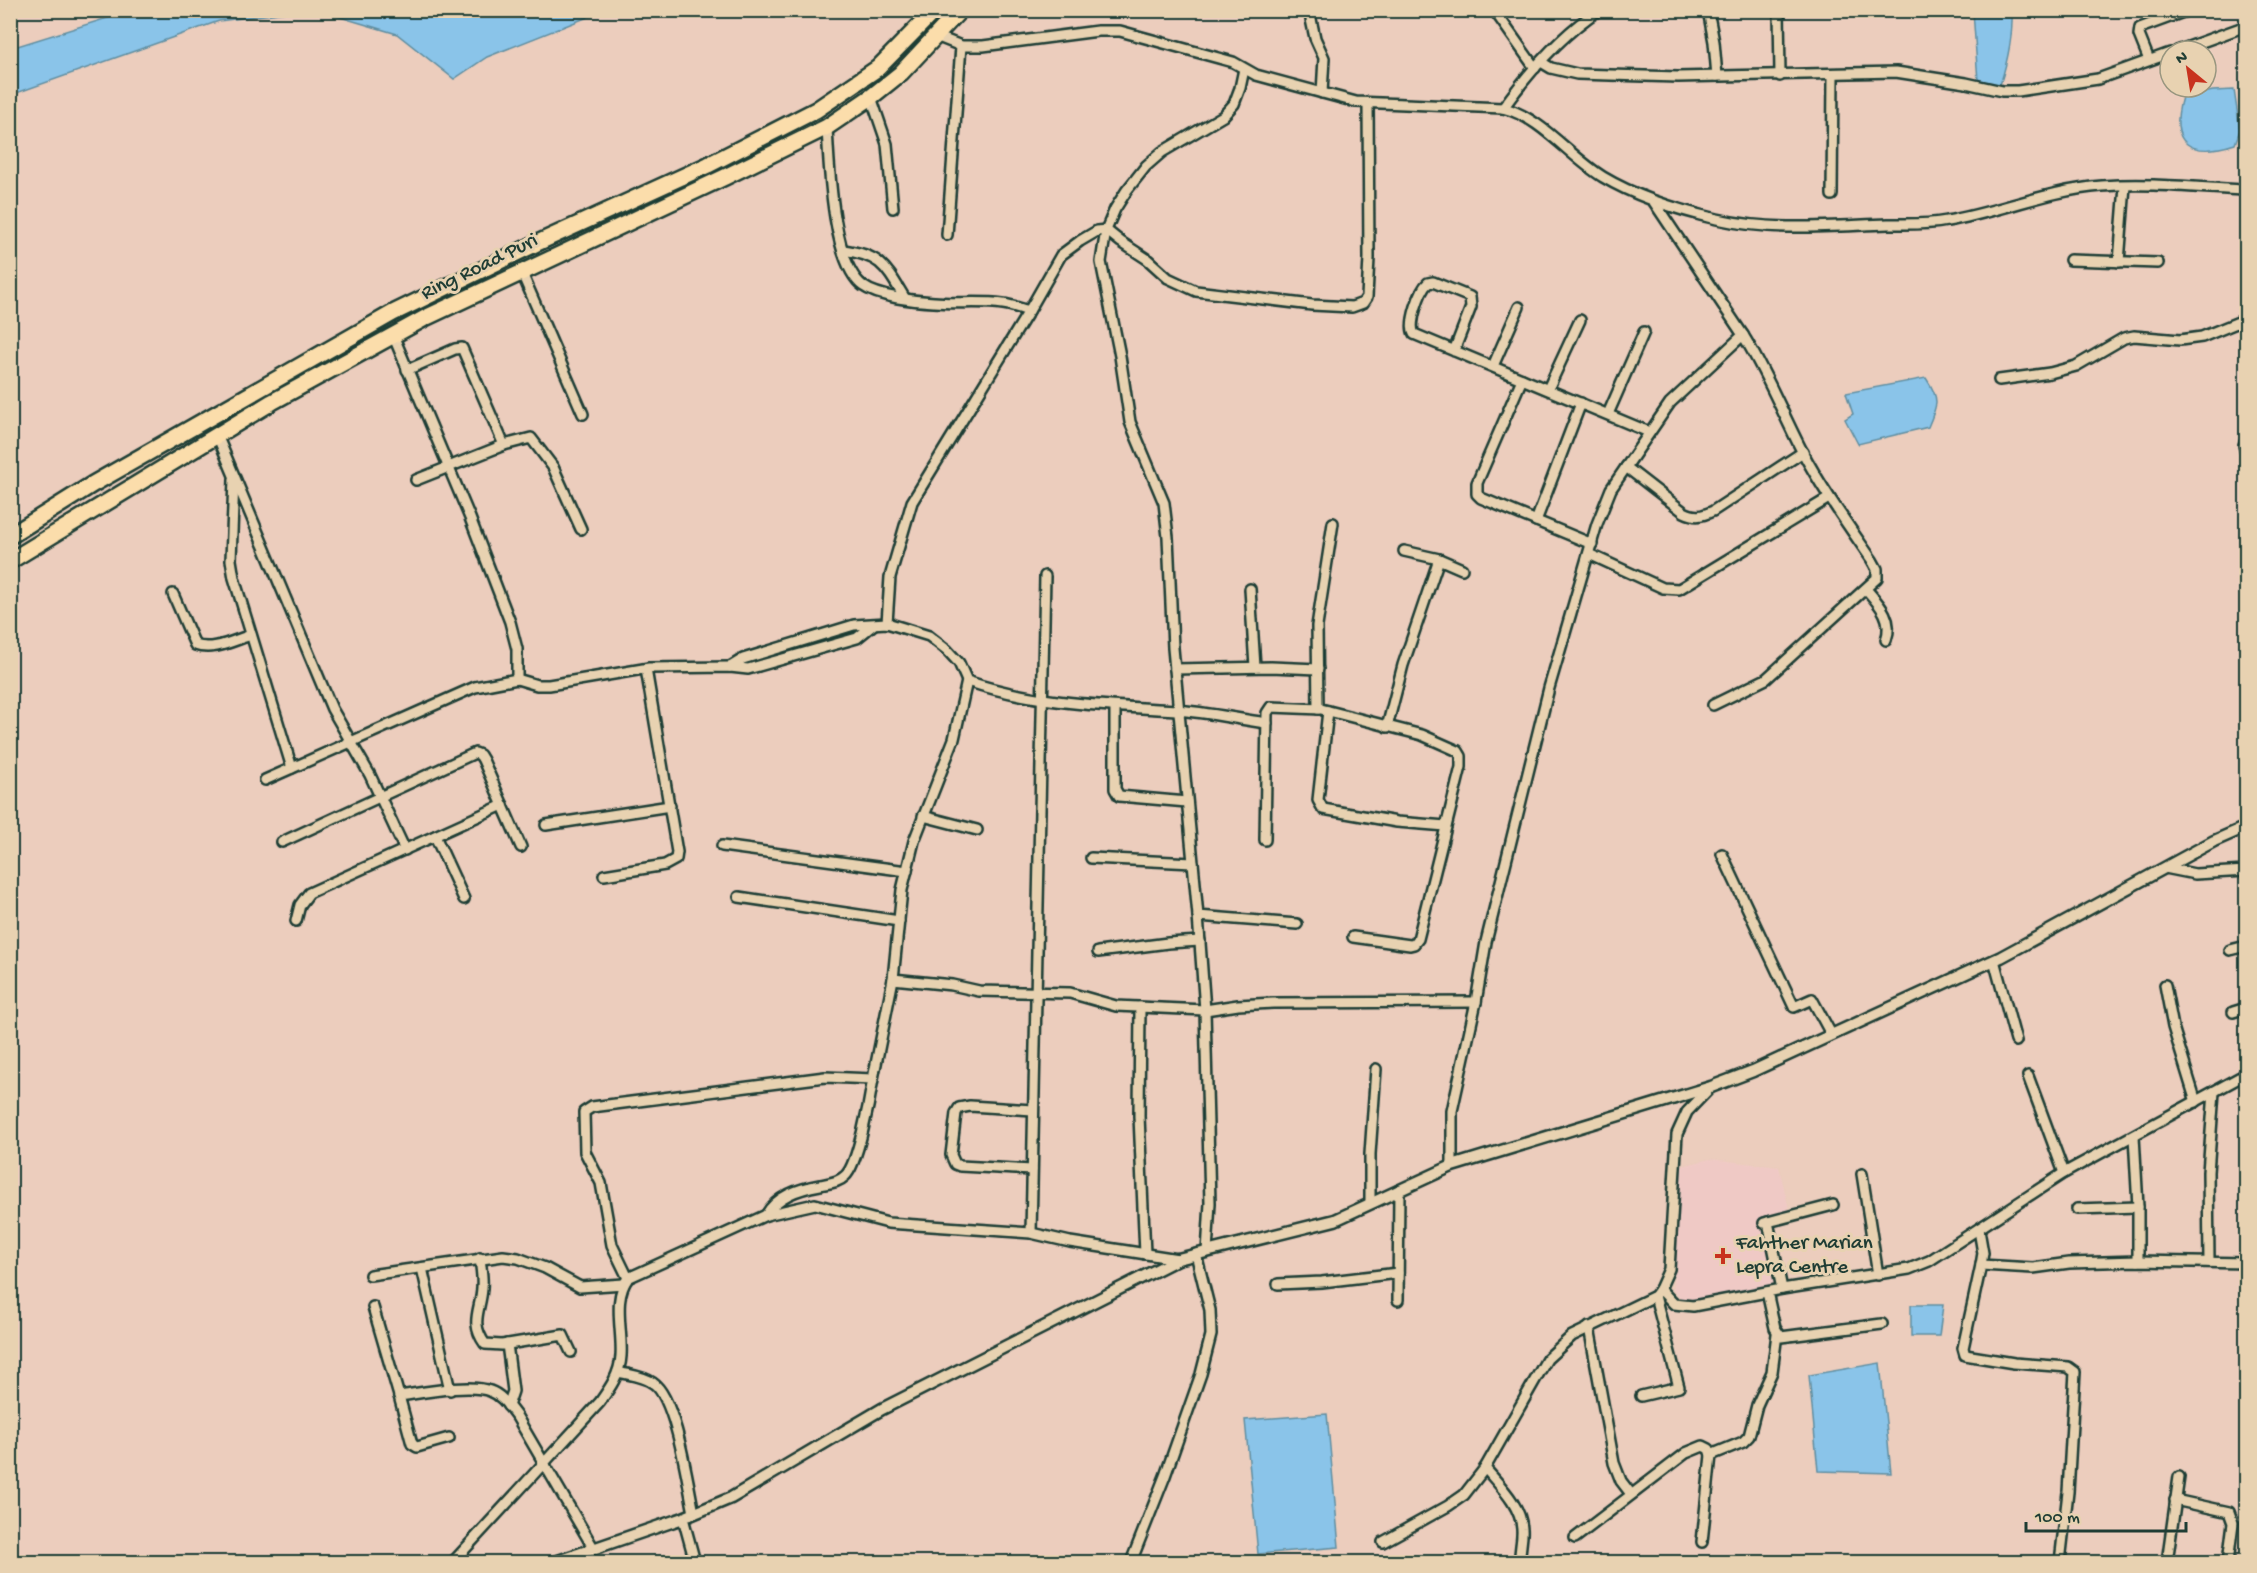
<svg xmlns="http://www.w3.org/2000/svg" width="2257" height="1573" viewBox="0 0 2257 1573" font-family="'Gochi Hand',sans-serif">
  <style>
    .built { fill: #efc9c5 }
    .water { fill: #8ac4e9; stroke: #5f8ea1; stroke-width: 1.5 }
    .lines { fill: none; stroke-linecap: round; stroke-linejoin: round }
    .minor-casing { stroke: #1f3d34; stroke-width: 14 }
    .tertiary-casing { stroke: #1f3d34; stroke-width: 15 }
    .trunk-casing { stroke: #1f3d34; stroke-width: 20 }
    .minor { stroke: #e8d2b1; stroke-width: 9 }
    .tertiary { stroke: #e8d2b1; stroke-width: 10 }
    .trunk { stroke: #fbddab; stroke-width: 15 }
    .poi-dot { fill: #c8321e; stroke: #e8d2b1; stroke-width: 2 }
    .labels { text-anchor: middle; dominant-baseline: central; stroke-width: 6; stroke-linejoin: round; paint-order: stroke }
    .street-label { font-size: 21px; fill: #1f3d34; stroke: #e8d2b1 }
    .poi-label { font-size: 21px; fill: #1f3d34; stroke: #e8d2b1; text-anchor: start }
  </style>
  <rect width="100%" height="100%" fill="#eccdbd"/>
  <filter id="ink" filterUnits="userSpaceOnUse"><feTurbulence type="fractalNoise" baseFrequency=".0167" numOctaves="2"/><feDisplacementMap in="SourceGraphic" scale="12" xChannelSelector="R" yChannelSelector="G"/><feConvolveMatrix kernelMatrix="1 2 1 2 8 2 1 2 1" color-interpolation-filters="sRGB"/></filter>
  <g filter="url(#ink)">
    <polygon class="built" points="1710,1159 1779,1167 1791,1218 1767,1225 1779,1287 1685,1303 1673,1290 1678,1167"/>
    <g class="water">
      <polygon points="130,11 130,10 294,11 219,21 11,95 11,48"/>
      <polygon points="320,11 603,11 487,57 454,79 397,34"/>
      <path d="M 1973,11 L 2012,11 C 2013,36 2008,60 2000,85 L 1978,81 Z"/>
      <path d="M 2234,90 L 2240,130 L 2235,144 C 2191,158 2168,145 2182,97 L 2213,91 Z"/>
      <path d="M 1926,378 C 1940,399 1938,404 1928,427 L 1858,444 L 1845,419 L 1853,414 L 1846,393 Z"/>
      <polygon points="1911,1305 1943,1305 1939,1336 1911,1336"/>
      <polygon points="1880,1363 1891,1473 1818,1471 1809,1375"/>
      <polygon points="1327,1414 1339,1547 1258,1554 1245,1420"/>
    </g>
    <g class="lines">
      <g class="minor-casing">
        <g id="minor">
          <polyline points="1309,10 1315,38 1324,58 1322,93"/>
          <polyline points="1494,10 1535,68"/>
          <polyline points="1708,10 1714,42 1717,76"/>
          <polyline points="1779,10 1780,76"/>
          <path d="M 936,36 L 961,46 L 983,46 L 1098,31 L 1120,31 L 1233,62 L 1256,75 L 1356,102 L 1503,108 C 1541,117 1570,157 1603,177 C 1638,198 1678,210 1717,219 C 1774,232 1831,226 1888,224 C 1908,224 1927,225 1947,221 C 1999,212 2049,190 2102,186 C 2149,182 2199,188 2246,190"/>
          <polyline points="2177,51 2246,26"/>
          <polyline points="2149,60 2139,35 2140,28 2189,10"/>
          <polyline points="1541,62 1551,68 1577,74 1678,77 1896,72 1966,83 2002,91 2018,91 2098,79 2170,53"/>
          <polyline points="871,97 887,144 893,208"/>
          <path d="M 1503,108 C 1529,72 1561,35 1599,10"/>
          <path d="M 827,127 C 829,164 832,263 863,286 C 878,297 914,301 934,302 C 956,304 980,301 1003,304 C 1012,305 1021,309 1029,311"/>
          <polyline points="1832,195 1833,74"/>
          <polyline points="947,235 961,46"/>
          <path d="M 843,250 C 881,255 886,267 904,297"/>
          <polyline points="2070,260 2158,263"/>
          <polyline points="2119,262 2125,186"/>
          <polyline points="521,271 583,414"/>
          <polyline points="393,335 470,518 510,622 517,649 517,679"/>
          <path d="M 1454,351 L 1471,307 L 1470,297 L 1433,282 L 1428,283 C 1420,290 1408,324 1414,334 L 1649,432"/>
          <polyline points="1493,366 1519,307"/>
          <polyline points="407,370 455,349 462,348 504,445"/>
          <polyline points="1522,379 1477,483 1477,494 1481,498 1592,544"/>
          <polyline points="1999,380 2050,373 2076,366 2124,338 2134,336 2180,340 2202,337 2246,319"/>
          <polyline points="1548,389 1580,320"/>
          <polyline points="1608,414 1644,332"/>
          <polyline points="217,435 332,709 370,775 405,850"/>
          <polyline points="2246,441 2244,445 2246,453"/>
          <path d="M 1626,467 L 1684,512 C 1696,518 1702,516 1713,511 L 1803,452"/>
          <polyline points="234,479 231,560 234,578 292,768"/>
          <polyline points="416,480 504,445 531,438 553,467 581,529"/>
          <polyline points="1536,521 1581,403"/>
          <polyline points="1404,551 1439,559 1462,569"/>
          <polyline points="1589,554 1663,588 1679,589 1829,498"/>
          <polyline points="1250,589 1255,667"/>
          <path d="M 1866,589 C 1879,604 1894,619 1886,640"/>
          <path d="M 173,594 L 195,645 C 213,652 234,640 251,635"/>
          <polyline points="887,623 890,577 912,502 1029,311 1061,255 1080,241 1097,231 1106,230 1121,242 1147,259 1168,278 1196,291 1312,305 1352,307 1363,303 1367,297 1369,258 1368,103"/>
          <path d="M 730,667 L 743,659 L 854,625 L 887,623 L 929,636 L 947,650 L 959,663 L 967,681 C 1034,704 1105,706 1176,710 C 1206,712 1237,719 1267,723"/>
          <polyline points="1175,669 1271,667 1318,669"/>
          <path d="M 1713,705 L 1766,679 L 1877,578 L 1877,569 L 1872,560 C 1848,525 1822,489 1802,451 C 1782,412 1766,372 1743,335"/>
          <polyline points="1115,707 1115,789 1119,796 1187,802"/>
          <polyline points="1318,709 1317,626 1333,523"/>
          <polyline points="1328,711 1318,800 1323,809 1397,822 1446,826"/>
          <polyline points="1387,727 1403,665 1439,559"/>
          <polyline points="265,780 475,687 517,679 537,685 549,685 649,668 730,667 748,669 857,638 873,625"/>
          <polyline points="923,816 977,830"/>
          <polyline points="546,825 670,806"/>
          <polyline points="435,836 464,899"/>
          <polyline points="1265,840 1267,713 1271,707 1321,709 1422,735 1458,751 1461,756 1461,767 1418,939 1414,944 1410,945 1353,937"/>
          <polyline points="282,842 475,753 480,755 483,760 521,847"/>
          <polyline points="722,846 907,871"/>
          <polyline points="1722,854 1794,1007 1812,999 1831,1034"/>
          <polyline points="1091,858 1193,863"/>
          <polyline points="2165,868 2195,874 2246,871"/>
          <polyline points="604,875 665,865 676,859 677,852 646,669"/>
          <polyline points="739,897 899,921"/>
          <polyline points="1198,916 1297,924"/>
          <polyline points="296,921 300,905 309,893 503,805"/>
          <polyline points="2230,950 2246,946"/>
          <polyline points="1098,952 1168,943 1200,941"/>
          <polyline points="1994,960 2016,1041"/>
          <polyline points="893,979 952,985 979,991 1070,993 1116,1006 1205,1010 1238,1005 1273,1003 1476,1002"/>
          <polyline points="2165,985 2173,1027 2196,1102"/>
          <polyline points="1140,1007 1139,1116 1145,1254"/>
          <polyline points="2233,1012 2246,1008"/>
          <polyline points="2028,1076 2064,1173"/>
          <polyline points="2134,1136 2138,1207 2138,1261"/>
          <polyline points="1452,1166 1452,1111 1476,1002 1486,942 1549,688 1597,524 1611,489 1670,403 1743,335 1654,202"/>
          <polyline points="1032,1170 960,1166 955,1164 951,1155 956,1113 959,1108 970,1106 1033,1110"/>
          <polyline points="1862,1174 1878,1275"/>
          <polyline points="1370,1203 1370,1154 1376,1069"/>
          <polyline points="2077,1209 2138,1207"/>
          <path d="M 766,1215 C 777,1196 798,1189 820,1185 C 829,1183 838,1183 845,1176 C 858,1165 870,1098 873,1079"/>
          <polyline points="1768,1222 1782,1289"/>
          <polyline points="1764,1223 1833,1205"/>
          <polyline points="1979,1230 1983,1253 1981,1265 1963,1348 1965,1355 2014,1363 2068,1367 2075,1372 2068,1492 2060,1562"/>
          <polyline points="1031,1233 1045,576"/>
          <polyline points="1207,1252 1210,1203 1205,1010 1198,916 1173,648 1168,537 1164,503 1130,422 1120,356 1101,262 1106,230 1115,209 1127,190 1146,166 1162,152 1223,116 1234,104 1240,88 1244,69"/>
          <path d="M 480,1258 C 481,1268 483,1278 482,1288 C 481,1310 469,1322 485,1344 L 502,1345 L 563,1335 L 571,1352"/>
          <polyline points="2209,1262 2208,1172 2214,1092"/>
          <polyline points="1981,1265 2033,1268 2069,1263 2138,1261 2246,1263"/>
          <polyline points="422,1268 450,1390"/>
          <polyline points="370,1275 503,1256 518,1258 545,1268 580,1287 624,1284"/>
          <polyline points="628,1278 612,1245 601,1183 585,1152 584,1112 592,1107 825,1077 873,1079 893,979 902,890 914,841 954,739 967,681"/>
          <polyline points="1278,1284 1322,1282 1398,1273"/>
          <polyline points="1660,1289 1674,1304 1693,1306 1782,1289 1909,1269 1929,1261 2064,1173 2246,1074"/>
          <polyline points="1767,1292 1775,1328 1781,1337 1882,1324"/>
          <polyline points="1398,1300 1399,1190"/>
          <path d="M 373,1307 L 399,1396 C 421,1393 470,1383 490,1391 C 502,1395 509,1407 517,1417 L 594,1549"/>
          <polyline points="1589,1327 1614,1463 1621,1481 1631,1494"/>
          <polyline points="507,1344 513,1391 508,1406"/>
          <path d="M 618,1372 C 629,1375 643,1376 653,1383 C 676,1398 688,1485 694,1513"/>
          <polyline points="399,1396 412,1444 417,1447 449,1438"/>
          <polyline points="1641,1396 1679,1387 1655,1296"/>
          <polyline points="1711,1455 1743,1442 1749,1436 1757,1405 1772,1372 1777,1334"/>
          <path d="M 1485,1468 C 1499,1485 1521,1505 1522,1529 C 1523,1540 1519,1551 1520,1562"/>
          <polyline points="2175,1500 2229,1512 2233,1523 2228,1562"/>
          <polyline points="683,1518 695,1562"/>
          <polyline points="1575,1538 1686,1453 1703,1446 1709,1449 1711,1455 1702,1542"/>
          <polyline points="1383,1542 1448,1506 1464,1495 1485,1468 1547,1359 1572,1336 1655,1296 1660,1289 1669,1269 1677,1134 1687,1112 1711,1087"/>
          <path d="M 453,1562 L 600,1402 C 610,1388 620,1374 621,1356 C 623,1331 612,1299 628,1278 L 766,1215 L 815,1204 L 888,1223 L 1031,1233 L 1070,1242 L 1178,1259"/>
          <polyline points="1131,1562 1165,1476 1201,1374 1211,1335 1210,1310 1196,1254"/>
          <polyline points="2167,1562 2179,1477"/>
        </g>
      </g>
      <g class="tertiary-casing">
        <polyline id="tertiary" points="555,1562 683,1518 731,1498 882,1409 1178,1259 1335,1220 1452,1166 1711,1087 1753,1071 2001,957 2214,841 2246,827"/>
      </g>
      <g class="trunk-casing">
        <g id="trunk">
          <polyline points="10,536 93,484 393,313 535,244 708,165 816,110 878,68 935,10"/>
          <polyline points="10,561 272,402 425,318 725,177 827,127 871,97 901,73 960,10"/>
        </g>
      </g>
      <use href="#minor" class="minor"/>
      <use href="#tertiary" class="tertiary"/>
      <use href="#trunk" class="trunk"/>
    </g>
  </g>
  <path class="poi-dot" d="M1720 1247h6v6h6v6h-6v6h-6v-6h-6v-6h6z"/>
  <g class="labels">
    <g class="street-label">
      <text transform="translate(480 268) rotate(-26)">Ring Road Puri</text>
    </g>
    <g class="poi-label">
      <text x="1736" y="1244">Fahther Marian<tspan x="1736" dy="24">Lepra Centre</tspan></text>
    </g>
  </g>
  <rect width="2257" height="1573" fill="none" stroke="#e8d2b1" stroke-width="36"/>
  <rect x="18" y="18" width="2221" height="1537" fill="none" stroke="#1f3d34" stroke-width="2" filter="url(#ink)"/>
  <g transform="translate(2188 69) rotate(330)"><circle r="28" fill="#e8d2b1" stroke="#98967f" stroke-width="1.5"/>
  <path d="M0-4.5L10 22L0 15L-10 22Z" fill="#c8321e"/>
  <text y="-9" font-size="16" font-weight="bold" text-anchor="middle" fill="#1f3d34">N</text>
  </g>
  <path d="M2026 1522v9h160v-9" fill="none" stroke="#1f3d34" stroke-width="3"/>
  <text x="2035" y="1522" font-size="18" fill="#1f3d34" stroke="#e8d2b1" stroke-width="4.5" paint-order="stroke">100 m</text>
</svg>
